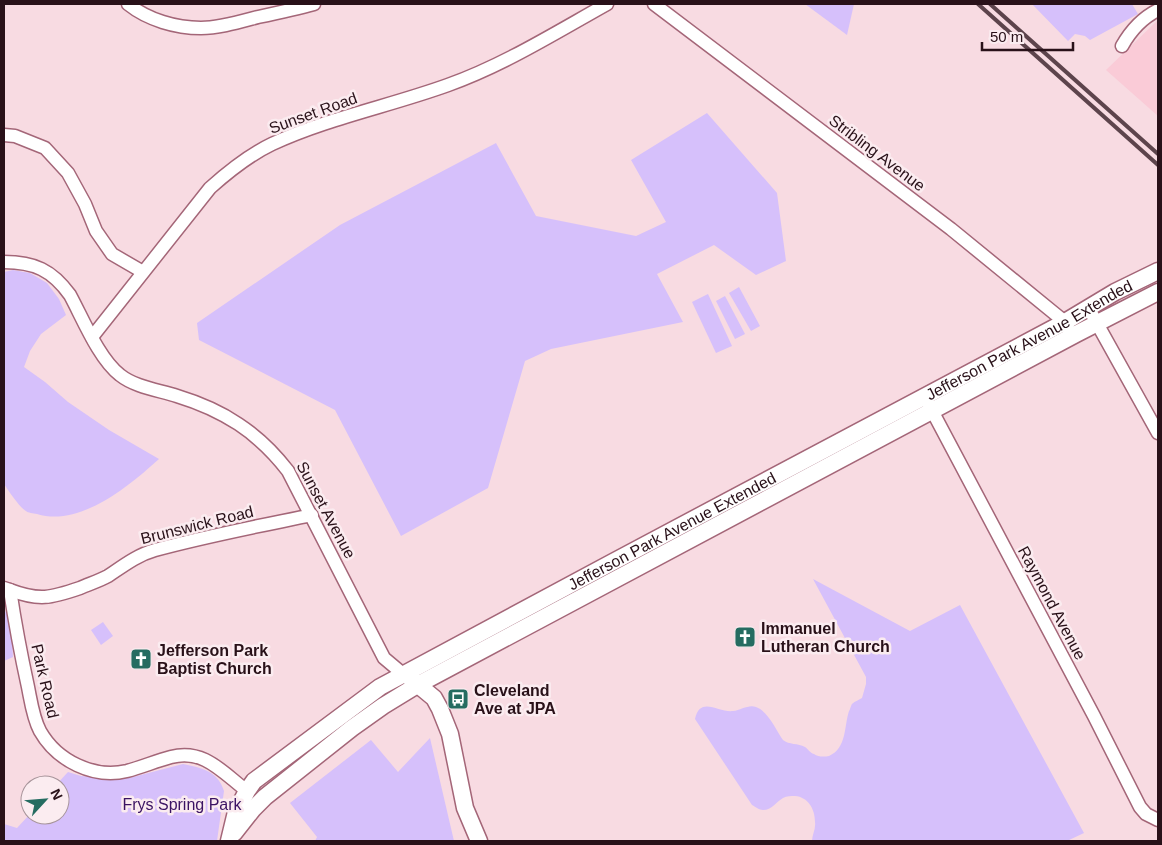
<svg xmlns="http://www.w3.org/2000/svg" width="1162" height="845" viewBox="0 0 1162 845" font-family="Helvetica,sans-serif">
  <style>
    .built { fill: #facbd7 }
    .green { fill: #d6c0fb }
    .lines { fill: none; stroke-linecap: round; stroke-linejoin: round }
    .minor-casing { stroke: #a46678; stroke-width: 15 }
    .tertiary-casing { stroke: #a46678; stroke-width: 19 }
    .minor { stroke: #fff; stroke-width: 12 }
    .tertiary { stroke: #fff; stroke-width: 16 }
    .rail { stroke: #5d444c; stroke-width: 4 }
    .labels { text-anchor: middle; dominant-baseline: central; stroke-width: 5; stroke-linejoin: round; paint-order: stroke }
    .street-label { font-size: 16px; fill: #291119; stroke: #fbecf0 }
    .poi-label { font-size: 16px; font-weight: bold; fill: #291119; stroke: #fbecf0; text-anchor: start }
    .park-label { font-size: 16px; fill: #3b1363; stroke: #fbecf0 }
  </style>
  <rect width="100%" height="100%" fill="#f8dbe2"/>
  <polygon class="built" points="1158,20 1158,116 1106,70"/>
  <g class="green">
    <polygon points="805,4 854,4 847,35"/>
    <polygon points="1032,4 1132,4 1138,14 1090,40 1085,36 1075,34 1068,41"/>
    <polygon points="707,113 777,193 786,261 756,275 714,245 657,274 683,322 551,349 525,361 488,488 401,536 335,410 199,340 197,323 340,225 496,143 536,216 636,236 666,222 631,160"/>
    <path d="M 13,270 L 30,273 L 47,283 L 59,299 L 66,315 L 41,334 L 30,351 L 24,367 L 45,382 L 68,402 L 109,430 L 159,459 C 128,487 80,527 37,514 C 33,513 28,513 26,511 C 20,508 8,490 4,484 L 4,272 Z"/>
    <polygon points="739,287 760,326 751,331 729,293"/>
    <polygon points="708,294 732,346 716,353 692,302"/>
    <polygon points="725,296 745,334 735,339 716,301"/>
    <path d="M 813,579 L 910,631 L 960,605 L 1084,833 L 1067,841 L 812,841 C 812,835 816,829 815,822 C 815,809 808,797 795,796 C 791,796 787,796 783,798 C 776,802 772,810 763,810 C 759,810 756,807 752,805 L 695,719 C 700,695 719,713 733,711 C 741,710 749,704 756,707 C 768,711 776,730 783,740 C 789,745 798,743 805,747 C 808,749 810,753 814,754 C 818,757 824,757 829,756 C 847,748 844,726 849,711 C 850,710 851,705 852,704 C 855,701 859,700 862,698 L 866,684 L 866,677 Z"/>
    <polygon points="4,609 11,622 13,657 4,661"/>
    <polygon points="103,622 113,636 101,645 91,630"/>
    <polygon points="430,738 454,841 315,841 317,837 290,803 371,740 398,772"/>
    <path d="M 183,764 C 202,768 218,771 224,791 L 217,841 L 4,841 L 4,824 L 17,828 L 30,814 L 60,815 L 60,785 L 56,785 L 68,772 L 81,776 L 113,779 L 129,778 Z"/>
  </g>
  <g class="lines">
    <g class="minor-casing">
      <g id="minor">
        <path d="M 128,4 C 148,20 176,28 201,28 C 219,28 239,22 258,17 C 277,13 296,9 314,4"/>
        <polyline points="654,4 951,229 1065,322 1068,328"/>
        <path d="M 1122,46 C 1131,30 1142,18 1158,10"/>
        <polyline points="4,135 15,136 45,148 68,173 85,204 96,231 112,254 143,272"/>
        <path d="M 4,262 C 34,262 52,270 70,295 C 83,319 99,359 120,375 C 135,387 158,390 177,396 C 223,410 258,432 288,471 L 384,658 L 403,674"/>
        <polyline points="1089,309 1158,433"/>
        <path d="M 92,337 L 210,188 C 229,171 249,155 272,144 C 328,118 390,106 448,85 C 504,65 555,33 607,4"/>
        <polyline points="928,403 1094,716 1140,807 1146,814 1158,820"/>
        <path d="M 4,588 L 10,590 C 15,623 21,655 28,687 C 31,702 33,718 40,731 C 57,761 94,779 127,771 C 142,767 156,761 171,757 C 204,748 223,773 247,791"/>
        <path d="M 10,590 C 39,601 51,598 80,588 C 89,584 99,581 108,576 C 123,566 137,555 155,550 C 206,536 259,526 312,515"/>
      </g>
    </g>
    <g class="tertiary-casing">
      <g id="tertiary">
        <polyline points="411,679 434,698 440,709 450,734 465,808 479,841"/>
        <polyline points="234,833 253,809 265,797 352,728 383,706 419,684 1076,334 1158,292"/>
        <path id="s1" d="M 229,841 L 236,812 L 247,791 L 254,781 L 380,687 L 611,563 L 1065,322 L 1115,292 L 1158,271"/>
      </g>
    </g>
    <use href="#minor" class="minor"/>
    <use href="#tertiary" class="tertiary"/>
    <g class="rail">
      <polyline points="978,4 1158,165"/>
      <polyline points="990,4 1158,154"/>
    </g>
  </g>
  <defs>
    <g id="church-square" transform="scale(1.125)"><rect x="-9" y="-9" width="18" height="18" rx="4" fill="#256c61" stroke="#fbecf0"/><path d="M-1.2-6h2.4v3.5h3.3v2.4h-3.3V6h-2.4V-.1h-3.3v-2.4h3.3Z" fill="#fff"/></g>
    <g id="bus-square" transform="scale(1.125)"><rect x="-9" y="-9" width="18" height="18" rx="4" fill="#256c61" stroke="#fbecf0"/><path d="M-5-6H5V4H4V6H2V4H-2V6H-4V4H-5ZM-3.5-4V0h7V-4ZM-3.5 1.2v1.5H-2V1.2ZM2 1.2v1.5H3.5V1.2Z" fill="#fff"/></g>
  </defs>
  <g fill-rule="evenodd">
    <use href="#church-square" x="745" y="637"/>
    <use href="#church-square" x="141" y="659"/>
    <use href="#bus-square" x="458" y="699"/>
  </g>
  <g class="labels">
    <g class="street-label">
      <text transform="translate(313 113) rotate(-20)">Sunset Road</text>
      <text transform="translate(877 153) rotate(37)">Stribling Avenue</text>
      <text stroke="none"><textPath href="#s1" startOffset="959">Jefferson Park Avenue Extended</textPath></text>
      <text transform="translate(326 510) rotate(62)">Sunset Avenue</text>
      <text transform="translate(197 525) rotate(-14)">Brunswick Road</text>
      <text stroke="none"><textPath href="#s1" startOffset="554">Jefferson Park Avenue Extended</textPath></text>
      <text transform="translate(1052 603) rotate(62)">Raymond Avenue</text>
      <text transform="translate(45 681) rotate(77)">Park Road</text>
    </g>
    <g class="poi-label">
      <text x="761" y="628">Immanuel<tspan x="761" dy="18">Lutheran Church</tspan></text>
      <text x="157" y="650">Jefferson Park<tspan x="157" dy="18">Baptist Church</tspan></text>
      <text x="474" y="690">Cleveland<tspan x="474" dy="18">Ave at JPA</tspan></text>
    </g>
    <g class="park-label">
      <text x="182" y="804">Frys Spring Park</text>
    </g>
  </g>
  <rect width="1162" height="845" fill="none" stroke="#291119" stroke-width="10"/>
  <g transform="translate(45 800) rotate(64)"><circle r="24" fill="#fbecf0" stroke="#a7949a"/>
  <path d="M0-4L9 19L0 12L-9 19Z" fill="#256c61"/>
  <text y="-8" font-size="14" font-weight="bold" text-anchor="middle" fill="#291119">N</text>
  </g>
  <path d="M982 42v8h91v-8" fill="none" stroke="#291119" stroke-width="2.5"/>
  <text x="990" y="42" font-size="15" fill="#291119" stroke="#fbecf0" stroke-width="4" paint-order="stroke">50 m</text>
</svg>
